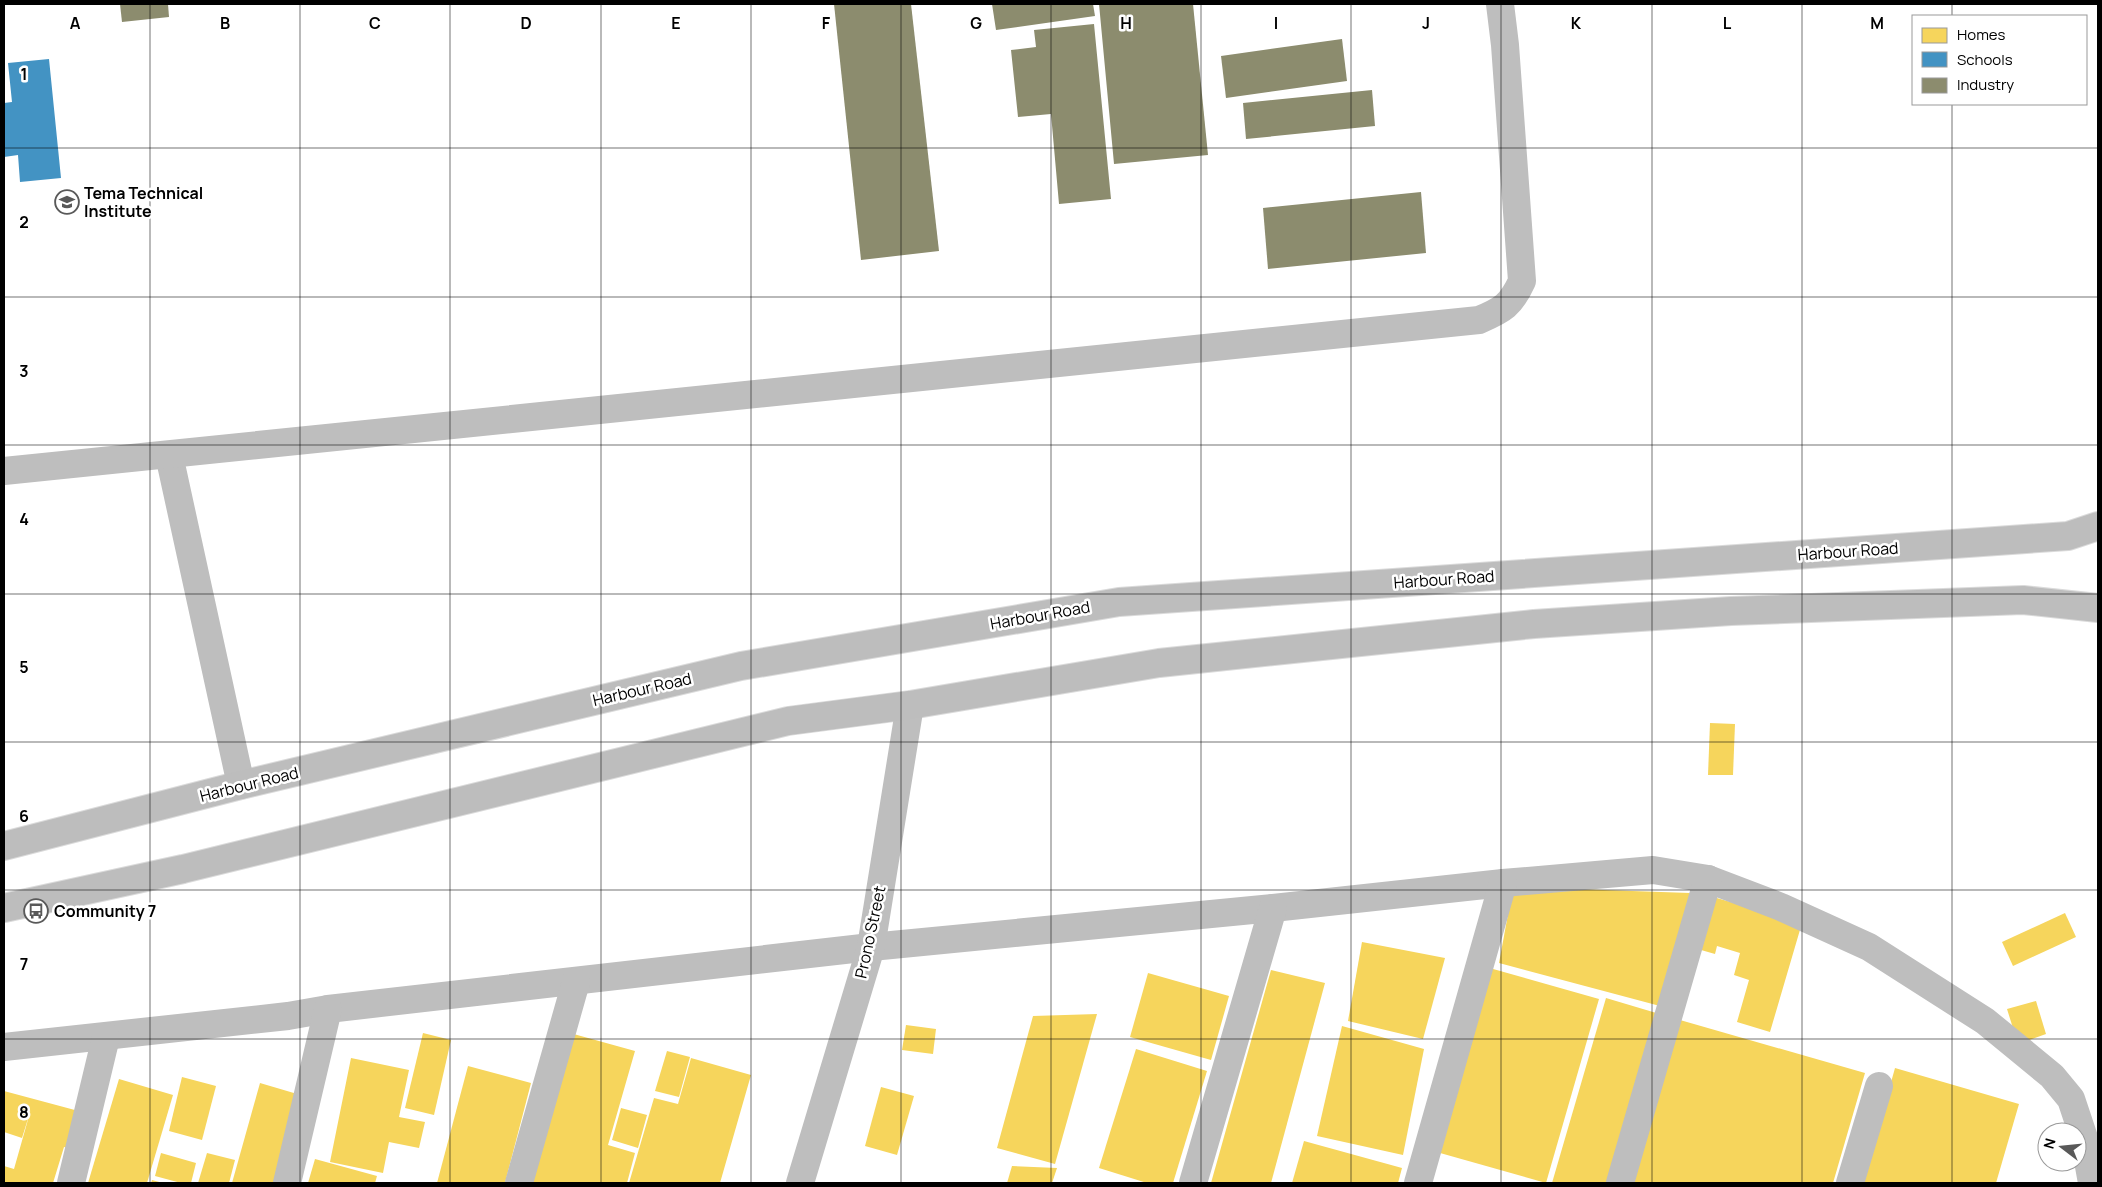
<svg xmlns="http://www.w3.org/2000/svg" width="2102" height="1187" viewBox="0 0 2102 1187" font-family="Manrope,sans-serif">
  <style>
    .homes { fill: #f6d55c }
    .schools { fill: #4393c3 }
    .industry { fill: #8c8c6e }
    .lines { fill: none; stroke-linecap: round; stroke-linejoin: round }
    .highway-casing { stroke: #dbdbdb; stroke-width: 30 }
    .minor { stroke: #bebebe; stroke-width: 28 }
    .highway { stroke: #bdbdbd; stroke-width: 28 }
    .grid { fill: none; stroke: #000; stroke-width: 1; stroke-opacity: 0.55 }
    .labels { text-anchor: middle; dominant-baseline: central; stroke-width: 5; stroke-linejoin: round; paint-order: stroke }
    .poi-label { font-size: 16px; font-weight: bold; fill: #000; stroke: #fff; text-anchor: start }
    .street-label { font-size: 16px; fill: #000; stroke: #fff }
    .grid-label { font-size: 16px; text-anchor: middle; font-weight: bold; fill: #000; stroke: #fff; stroke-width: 5; stroke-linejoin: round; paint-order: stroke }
  </style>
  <rect width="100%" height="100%" fill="#fff"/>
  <g class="homes">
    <polygon points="1710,723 1735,724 1733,775 1708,775"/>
    <polygon points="1513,887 1690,893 1660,1006 1499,963"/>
    <polygon points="1710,896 1802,923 1770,1032 1737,1022 1749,980 1734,975 1740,953 1717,946 1715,954 1694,948"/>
    <polygon points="2065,913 2076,937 2013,966 2002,942"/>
    <polygon points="1362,942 1445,958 1423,1039 1348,1021"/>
    <polygon points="1486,967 1599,999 1546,1183 1433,1151"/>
    <polygon points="1271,970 1325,983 1271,1183 1211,1183"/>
    <polygon points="1148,973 1229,996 1211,1060 1130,1037"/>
    <polygon points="1606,998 1663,1015 1613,1183 1552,1183"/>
    <polygon points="2036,1001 2046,1034 2018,1044 2007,1009"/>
    <polygon points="1097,1014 1055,1164 997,1148 1033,1016"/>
    <polygon points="1680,1020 1865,1073 1833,1183 1633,1183"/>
    <polygon points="906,1025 936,1029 933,1054 902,1050"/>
    <polygon points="1342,1026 1424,1049 1403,1155 1317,1136"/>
    <polygon points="423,1033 451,1040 434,1115 405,1108"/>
    <polygon points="570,1033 635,1051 608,1145 635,1153 627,1183 527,1183"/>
    <polygon points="1136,1049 1207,1071 1173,1183 1147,1183 1099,1168"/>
    <polygon points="667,1051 690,1057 679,1097 655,1091"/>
    <polygon points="351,1058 409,1070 399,1117 425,1122 419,1148 389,1142 383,1173 330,1162"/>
    <polygon points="691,1058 751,1075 720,1183 629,1183 654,1098 678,1104"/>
    <polygon points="468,1066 531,1083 505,1183 437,1183"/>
    <polygon points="1895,1068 2019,1104 1996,1183 1863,1183"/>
    <polygon points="182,1077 216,1086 202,1140 169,1131"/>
    <polygon points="119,1079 173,1095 147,1183 88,1183"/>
    <polygon points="260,1083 304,1096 279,1183 232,1183"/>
    <polygon points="881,1087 914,1096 897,1155 865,1146"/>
    <polygon points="4,1091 86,1113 75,1150 64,1147 53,1183 4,1183 4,1166 14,1169 31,1109 22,1138 4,1132"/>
    <polygon points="621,1108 647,1115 638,1148 612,1140"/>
    <polygon points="1304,1141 1402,1168 1398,1183 1292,1183"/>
    <polygon points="161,1153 196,1163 191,1183 181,1183 155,1176"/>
    <polygon points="207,1153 235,1160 229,1183 198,1183"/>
    <polygon points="315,1159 377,1176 375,1183 308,1183"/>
    <polygon points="1012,1166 1057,1168 1052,1183 1007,1183"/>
    <polygon points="152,1180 163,1183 151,1183"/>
  </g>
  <polygon class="schools" points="49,59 61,178 20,182 18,155 4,157 4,103 12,102 8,63"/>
  <g class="industry">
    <polygon points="120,4 168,4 169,17 122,22"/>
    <polygon points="834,4 911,4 939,251 861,260"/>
    <polygon points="992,4 1093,4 1095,16 996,30"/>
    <polygon points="1099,4 1193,4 1208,155 1114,164"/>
    <polygon points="1094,24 1111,199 1059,204 1051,114 1018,117 1011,50 1036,47 1034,30"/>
    <polygon points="1342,39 1347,81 1226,98 1221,56"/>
    <polygon points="1372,90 1375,126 1246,139 1243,103"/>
    <polygon points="1421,192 1426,253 1268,269 1263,208"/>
  </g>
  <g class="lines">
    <g class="highway-casing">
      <g id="highway">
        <polyline points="4,846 241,785 741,666 1119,602 2068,536 2098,526"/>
        <polyline points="4,908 183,869 788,721 910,705 1159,663 1534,624 1731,611 2023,600 2098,608"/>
      </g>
    </g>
    <g class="minor">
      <polyline points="169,455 241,785"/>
      <path d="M 4,471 L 1479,320 C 1503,310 1511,305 1522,281 L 1505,45 L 1500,4"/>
      <polyline points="4,1047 288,1016 328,1009 871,947 1273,908 1503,883 1653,870 1708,879 1781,907 1869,947 1985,1021 2052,1076 2071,1099 2084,1138 2092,1183"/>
      <polyline points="71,1183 106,1037"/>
      <polyline points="287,1183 328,1009"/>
      <polyline points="519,1183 576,982"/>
      <polyline points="800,1183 871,947 910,705"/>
      <polyline points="1193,1183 1273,908"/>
      <polyline points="1418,1183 1503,883"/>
      <polyline points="1620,1183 1708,879"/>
      <polyline points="1850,1183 1879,1086"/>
    </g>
    <use href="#highway" class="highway"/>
  </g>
  <path class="grid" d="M 150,4 L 150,1183M 300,4 L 300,1183M 450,4 L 450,1183M 601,4 L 601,1183M 751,4 L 751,1183M 901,4 L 901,1183M 1051,4 L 1051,1183M 1201,4 L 1201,1183M 1351,4 L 1351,1183M 1501,4 L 1501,1183M 1652,4 L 1652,1183M 1802,4 L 1802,1183M 1952,4 L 1952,16M 1952,104 L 1952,1183M 4,148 L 2098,148M 4,297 L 2098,297M 4,445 L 2098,445M 4,594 L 2098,594M 4,742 L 2098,742M 4,890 L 2098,890M 4,1039 L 2098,1039"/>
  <defs>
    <g id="school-ring" transform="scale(1.25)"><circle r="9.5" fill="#fff" stroke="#595959" stroke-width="1.5"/><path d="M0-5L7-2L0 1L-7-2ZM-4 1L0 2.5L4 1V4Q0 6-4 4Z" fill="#595959"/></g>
    <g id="bus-ring" transform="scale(1.25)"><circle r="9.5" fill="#fff" stroke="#595959" stroke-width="1.5"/><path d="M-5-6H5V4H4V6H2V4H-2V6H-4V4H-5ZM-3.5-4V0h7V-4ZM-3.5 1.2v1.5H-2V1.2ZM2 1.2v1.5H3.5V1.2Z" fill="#595959"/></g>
  </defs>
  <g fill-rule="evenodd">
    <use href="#school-ring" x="67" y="202"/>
    <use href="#bus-ring" x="36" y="911"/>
  </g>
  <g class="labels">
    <g class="poi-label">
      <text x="84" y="193">Tema Technical<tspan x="84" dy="18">Institute</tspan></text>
      <text x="54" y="911">Community 7</text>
    </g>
    <g class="street-label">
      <text transform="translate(1848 551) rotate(-4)">Harbour Road</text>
      <text transform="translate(1444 579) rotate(-4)">Harbour Road</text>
      <text transform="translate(1040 615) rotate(-10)">Harbour Road</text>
      <text transform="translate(642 689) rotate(-13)">Harbour Road</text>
      <text transform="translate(249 784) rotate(-14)">Harbour Road</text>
      <text transform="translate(870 932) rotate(-78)">Prono Street</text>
    </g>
  </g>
  <g class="grid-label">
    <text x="75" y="29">A</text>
    <text x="225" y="29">B</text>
    <text x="375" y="29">C</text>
    <text x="526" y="29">D</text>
    <text x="676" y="29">E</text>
    <text x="826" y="29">F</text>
    <text x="976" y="29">G</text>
    <text x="1126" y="29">H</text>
    <text x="1276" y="29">I</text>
    <text x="1426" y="29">J</text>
    <text x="1576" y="29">K</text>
    <text x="1727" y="29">L</text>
    <text x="1877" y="29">M</text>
    <text x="24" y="80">1</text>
    <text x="24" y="228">2</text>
    <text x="24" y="377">3</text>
    <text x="24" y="525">4</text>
    <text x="24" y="673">5</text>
    <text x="24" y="822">6</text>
    <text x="24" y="970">7</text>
    <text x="24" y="1118">8</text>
  </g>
  <rect width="2102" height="1187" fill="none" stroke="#000000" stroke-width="10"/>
  <rect x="1912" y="15" width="175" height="90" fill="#ffffff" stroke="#999999"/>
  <rect x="1922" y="28" width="25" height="15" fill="#f6d55c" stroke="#999999"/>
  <text x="1957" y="40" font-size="15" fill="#000000">Homes</text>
  <rect x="1922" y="52" width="25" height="15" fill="#4393c3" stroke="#999999"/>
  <text x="1957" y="65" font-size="15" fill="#000000">Schools</text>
  <rect x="1922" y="78" width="25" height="15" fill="#8c8c6e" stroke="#999999"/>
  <text x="1957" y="90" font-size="15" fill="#000000">Industry</text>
  <g transform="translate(2062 1147) rotate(286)"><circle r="24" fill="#ffffff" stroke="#999999"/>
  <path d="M0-4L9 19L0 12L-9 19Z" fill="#595959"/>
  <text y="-8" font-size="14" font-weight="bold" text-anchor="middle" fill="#000000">N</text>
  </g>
</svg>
